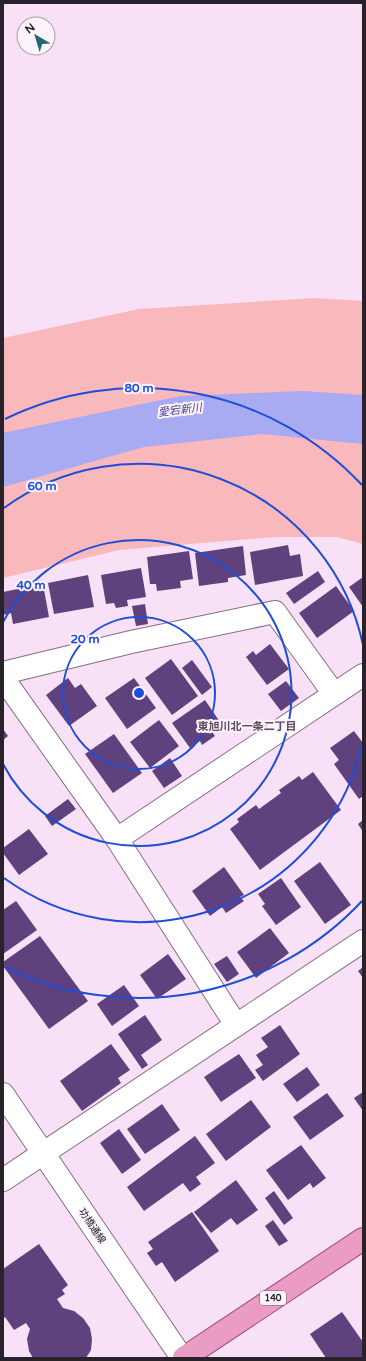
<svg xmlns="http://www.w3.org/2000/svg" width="366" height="1361" viewBox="0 0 366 1361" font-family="'Varela Round','Noto Sans JP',sans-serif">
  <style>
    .green { fill: #f8b8bc }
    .water { fill: #a8abf1 }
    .building { fill: #5f427d }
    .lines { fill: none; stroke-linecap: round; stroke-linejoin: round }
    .street-casing { stroke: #856f83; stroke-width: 24 }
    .secondary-casing { stroke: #856f83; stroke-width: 24 }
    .primary-casing { stroke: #9e4674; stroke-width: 24 }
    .street { stroke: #fff; stroke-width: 22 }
    .secondary { stroke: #fff; stroke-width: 22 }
    .primary { stroke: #ea9cc4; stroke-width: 22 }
    .ring { fill: none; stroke: #1d4ed8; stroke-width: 2 }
    .labels { text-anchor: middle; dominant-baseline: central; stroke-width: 4; stroke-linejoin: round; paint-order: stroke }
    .shield { fill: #fdf3fc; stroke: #696169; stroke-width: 1 }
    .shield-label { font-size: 9px; font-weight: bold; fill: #2a222a }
    .street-label { font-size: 10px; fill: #2a222a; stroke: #fdf3fc }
    .water-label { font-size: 11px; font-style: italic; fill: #464192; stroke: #fdf3fc }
    .neighbourhood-label { font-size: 11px; font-weight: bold; fill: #604c5f; stroke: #fdf3fc }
    .centre { fill: #1d4ed8; stroke: #fdf3fc; stroke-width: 2 }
    .ring-label { font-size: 12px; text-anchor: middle; font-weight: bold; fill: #1d4ed8; stroke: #fdf3fc; stroke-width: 4; stroke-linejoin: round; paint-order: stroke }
  </style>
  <rect width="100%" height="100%" fill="#f8e0f6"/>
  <polygon class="green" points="314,298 363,301 363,544 337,537 275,537 119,550 3,578 3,338 139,309"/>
  <polygon class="water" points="303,391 363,395 363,444 262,434 144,447 3,487 3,433 180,396"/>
  <g class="building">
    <polygon points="288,545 290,556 300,554 303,576 255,585 250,552"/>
    <polygon points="243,546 246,575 228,578 228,582 199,586 195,553"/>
    <polygon points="189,551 193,579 180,581 181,588 157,591 156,584 150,584 147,557"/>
    <polygon points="141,568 146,597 127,600 128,606 116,608 114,603 106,604 101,575"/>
    <polygon points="318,571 325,582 294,604 286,593"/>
    <polygon points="88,575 94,607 54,614 48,583"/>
    <polygon points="363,577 363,607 349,587"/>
    <polygon points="43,584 49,617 13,624 11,613 3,615 3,592"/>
    <polygon points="336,586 354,611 317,638 299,613"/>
    <polygon points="145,604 148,624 136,626 132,606"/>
    <polygon points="270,644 289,669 267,685 246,657 253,651 256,655"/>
    <polygon points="171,659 198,696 172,715 145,678"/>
    <polygon points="192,660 212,687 202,695 182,668"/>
    <polygon points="68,678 75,688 81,684 97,706 69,726 46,695"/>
    <polygon points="134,678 156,708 127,729 105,698"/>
    <polygon points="286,681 299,698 281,711 268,694"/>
    <polygon points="205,700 222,725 212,732 215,736 202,745 200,741 190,748 172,723"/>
    <polygon points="159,720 179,746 150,768 130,742"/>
    <polygon points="3,729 8,736 3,740"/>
    <polygon points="354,731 363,743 363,796 359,799 334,764 339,760 330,748"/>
    <polygon points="114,734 142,773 113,793 85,754"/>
    <polygon points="170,758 182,776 164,788 152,771"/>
    <polygon points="313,772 341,810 260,870 230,829 239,822 237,819 256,805 259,809 281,793 279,790 299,776 302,780"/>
    <polygon points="68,799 76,809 52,826 45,816"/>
    <polygon points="363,820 363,832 358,824"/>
    <polygon points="29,829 48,854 19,875 3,853 3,848"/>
    <polygon points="320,862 351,905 325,924 294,881"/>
    <polygon points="224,867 244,895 240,897 244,901 226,913 222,907 210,916 192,891"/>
    <polygon points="281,878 301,907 276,925 262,906 265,904 258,894"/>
    <polygon points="16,901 37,930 3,954 3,910"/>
    <polygon points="270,928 289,953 256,978 237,952"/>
    <polygon points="40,936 88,1001 49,1029 3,966 3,962"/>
    <polygon points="168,954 186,979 157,999 140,975"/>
    <polygon points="227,956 239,974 227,982 214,964"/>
    <polygon points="363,967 363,978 358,971"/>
    <polygon points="124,985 139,1006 112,1026 97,1004"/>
    <polygon points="145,1015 162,1040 141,1055 148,1065 142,1069 118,1034"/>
    <polygon points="280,1025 300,1054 263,1081 255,1070 263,1065 256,1055 268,1047 261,1038"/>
    <polygon points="111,1044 130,1070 118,1078 121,1083 82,1111 60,1081"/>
    <polygon points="239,1054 256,1078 221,1102 204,1077"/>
    <polygon points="307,1067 320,1085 297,1102 283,1084"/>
    <polygon points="363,1092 363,1111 354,1098"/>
    <polygon points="327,1093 344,1116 310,1140 293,1117"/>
    <polygon points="251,1100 271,1127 226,1161 206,1134"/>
    <polygon points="162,1104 180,1130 145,1154 127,1129"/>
    <polygon points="119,1129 141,1160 122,1174 100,1143"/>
    <polygon points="195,1136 215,1163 196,1177 201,1184 190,1192 183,1183 144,1211 127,1187"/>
    <polygon points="301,1145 326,1178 313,1188 310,1183 288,1200 266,1170"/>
    <polygon points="236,1180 258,1210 237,1225 231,1218 211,1233 194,1212"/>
    <polygon points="274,1191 293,1218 284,1225 265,1198"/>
    <polygon points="192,1212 219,1251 175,1282 162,1262 156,1266 147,1253 153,1249 148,1242"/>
    <polygon points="273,1220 288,1241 279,1246 265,1226"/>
    <polygon points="39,1244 68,1285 62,1290 65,1294 57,1299 63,1308 74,1311 83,1318 90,1328 92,1339 91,1350 86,1358 33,1358 29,1351 27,1339 30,1329 26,1323 14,1330 5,1317 3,1319 3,1269"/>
    <polygon points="342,1312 363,1342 363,1358 326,1358 310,1334"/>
  </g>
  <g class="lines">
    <g class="street-casing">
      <g id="street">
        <polyline points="3,673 131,642 275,612 334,694"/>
        <polyline points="3,678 117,839 236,1025"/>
        <polyline points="117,839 363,675"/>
        <polyline points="3,1180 363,941"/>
      </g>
    </g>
    <g class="secondary-casing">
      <polyline id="secondary" points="3,1094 182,1358"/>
    </g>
    <g class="primary-casing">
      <polyline id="primary" points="184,1358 363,1239"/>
    </g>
    <use href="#street" class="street"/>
    <use href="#secondary" class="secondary"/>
    <use href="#primary" class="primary"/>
  </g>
  <g class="ring">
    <circle cx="139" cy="693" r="76"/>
    <path d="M3 622A153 153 0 1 1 3 764"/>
    <path d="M363 741A229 229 0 0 1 4 878M4 508A229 229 0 0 1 363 645"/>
    <path d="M362 901A305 305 0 0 1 5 967M5 419A305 305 0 0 1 362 485"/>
  </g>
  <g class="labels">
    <rect class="shield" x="260" y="1291" width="26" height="14" rx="3"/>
    <g class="shield-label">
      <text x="273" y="1298">140</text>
    </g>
    <g class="street-label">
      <text transform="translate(92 1226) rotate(56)">功橋通線</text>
    </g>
    <g class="water-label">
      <text transform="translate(180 410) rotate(-7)">愛宕新川</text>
    </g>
    <g class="neighbourhood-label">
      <text x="247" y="726">東旭川北一条二丁目</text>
    </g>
  </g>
  <circle cx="139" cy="693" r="6" class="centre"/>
  <g class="ring-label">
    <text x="139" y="392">80 m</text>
    <text x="42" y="490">60 m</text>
    <text x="31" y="589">40 m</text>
    <text x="85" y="643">20 m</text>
  </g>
  <rect width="366" height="1361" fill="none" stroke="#2a222a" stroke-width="8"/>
  <g transform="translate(36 36) rotate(322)"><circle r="19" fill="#fdf3fc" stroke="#a99fa8"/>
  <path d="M0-3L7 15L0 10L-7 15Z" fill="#1f6774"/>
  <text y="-6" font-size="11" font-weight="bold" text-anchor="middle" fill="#2a222a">N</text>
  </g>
</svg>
